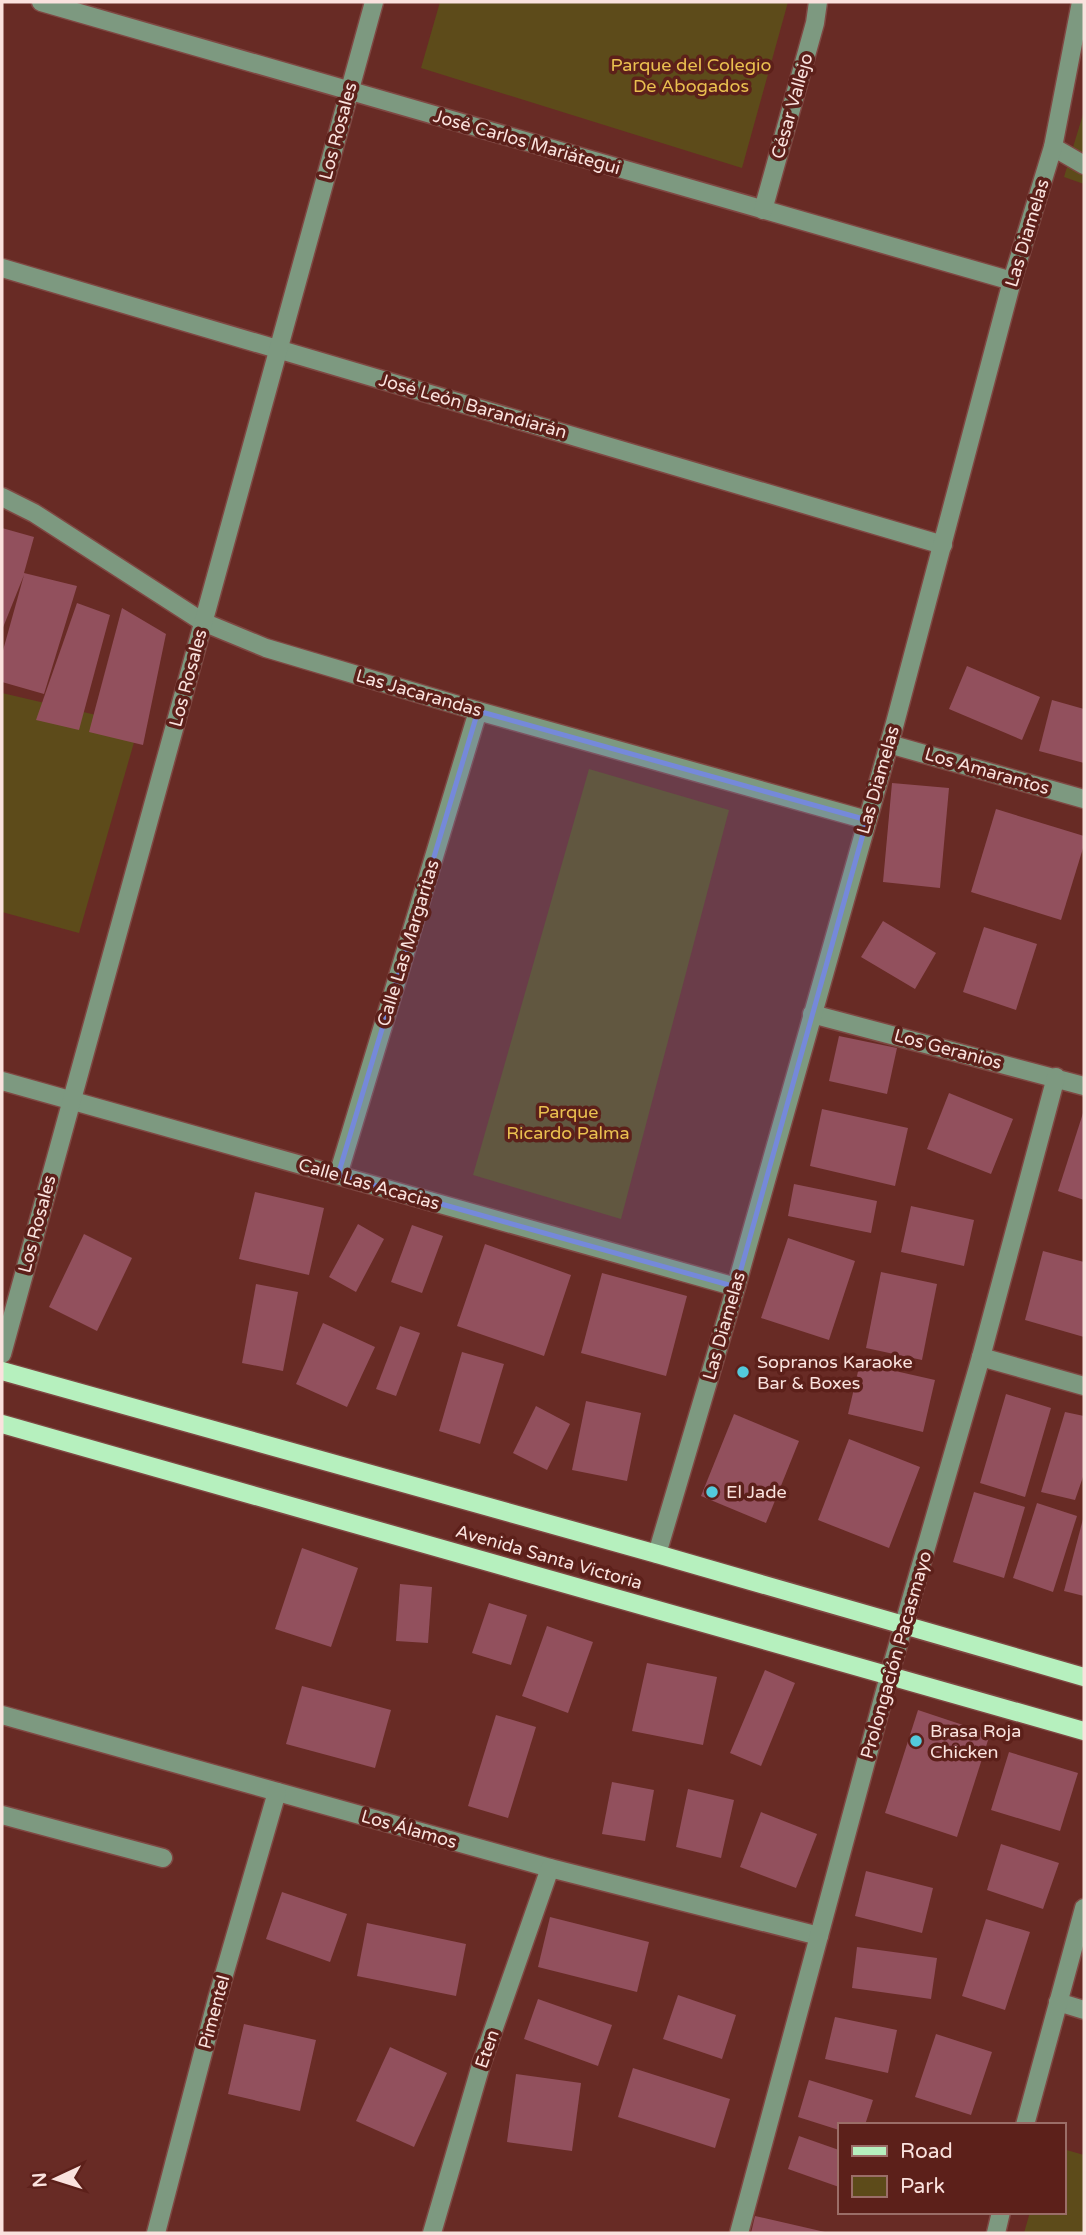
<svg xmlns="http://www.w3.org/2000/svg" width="1086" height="2235" viewBox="0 0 1086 2235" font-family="'Varela Round',sans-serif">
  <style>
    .green { fill: #5d4b1a }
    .building { fill: #92505d }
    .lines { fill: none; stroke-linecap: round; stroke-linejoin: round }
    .minor-casing { stroke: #7f4843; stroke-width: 21 }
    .major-casing { stroke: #7f4843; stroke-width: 21 }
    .minor { stroke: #7d9980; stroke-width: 18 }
    .major { stroke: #b6f0be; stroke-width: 18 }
    .marked { fill: #7589da; fill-opacity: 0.2; stroke: #7589da; stroke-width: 5; stroke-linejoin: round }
    .poi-dot { fill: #53cadc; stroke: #5c201a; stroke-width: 2.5 }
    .labels { text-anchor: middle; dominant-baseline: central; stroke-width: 7; stroke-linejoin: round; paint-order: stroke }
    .park-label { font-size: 18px; fill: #eac050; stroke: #5c201a }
    .street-label { font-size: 18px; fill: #fae2de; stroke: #5c201a }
    .poi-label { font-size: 18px; fill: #fae2de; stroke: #5c201a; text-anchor: start }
  </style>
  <rect width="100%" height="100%" fill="#682b25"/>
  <g class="green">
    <polygon points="440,2 788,2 742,168 421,68"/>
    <polygon points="1084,111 1084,184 1064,177"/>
    <polygon points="2,693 139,725 79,933 2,912"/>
    <polygon points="589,769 729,810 621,1219 473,1175"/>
    <polygon points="1063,2149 1084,2155 1084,2233 1024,2233 1030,2212 1063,2212"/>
  </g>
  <g class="building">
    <polygon points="2,528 34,537 24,573 77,586 44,694 2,682 2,654 24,575 2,630"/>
    <polygon points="77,603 110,615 79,730 36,720"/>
    <polygon points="122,608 166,634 143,745 89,732"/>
    <polygon points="967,666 1040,697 1022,740 949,709"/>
    <polygon points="1052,700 1084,709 1084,763 1039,751"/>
    <polygon points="892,783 949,788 940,888 883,882"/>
    <polygon points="996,809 1084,836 1084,845 1061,920 971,892"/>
    <polygon points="883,921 936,953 915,989 861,957"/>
    <polygon points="984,927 1037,944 1016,1010 963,992"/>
    <polygon points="839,1036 897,1048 887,1094 829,1081"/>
    <polygon points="949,1093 1013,1119 991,1174 927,1149"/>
    <polygon points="822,1109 908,1128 895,1186 810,1166"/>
    <polygon points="1084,1110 1084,1200 1058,1191"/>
    <polygon points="794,1184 877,1201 871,1233 788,1216"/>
    <polygon points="255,1192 324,1208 309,1275 239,1259"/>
    <polygon points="911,1206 974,1220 964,1266 901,1252"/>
    <polygon points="358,1224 384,1239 356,1292 329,1277"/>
    <polygon points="412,1225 443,1236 422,1293 391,1282"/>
    <polygon points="84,1234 132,1258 97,1331 49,1307"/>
    <polygon points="788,1238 855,1261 829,1340 761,1318"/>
    <polygon points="485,1244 571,1275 544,1356 457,1326"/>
    <polygon points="1043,1251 1084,1262 1084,1337 1025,1320"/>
    <polygon points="881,1272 937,1284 922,1360 866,1348"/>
    <polygon points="602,1273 687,1296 666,1376 581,1353"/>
    <polygon points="256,1284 298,1292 283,1371 242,1363"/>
    <polygon points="323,1323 375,1347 347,1407 296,1384"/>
    <polygon points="400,1326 420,1333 396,1396 376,1389"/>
    <polygon points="462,1352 504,1364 480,1444 439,1431"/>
    <polygon points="860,1363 935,1380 923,1432 848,1414"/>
    <polygon points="1006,1394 1051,1408 1025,1497 980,1483"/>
    <polygon points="586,1401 641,1413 627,1481 572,1470"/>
    <polygon points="536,1406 570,1424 547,1470 513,1453"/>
    <polygon points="1065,1412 1084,1416 1084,1474 1075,1500 1041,1492"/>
    <polygon points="734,1414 799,1441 766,1523 701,1496"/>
    <polygon points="849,1439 920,1467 889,1548 818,1520"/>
    <polygon points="974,1492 1025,1507 1004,1578 953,1562"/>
    <polygon points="1037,1503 1077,1516 1053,1592 1013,1578"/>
    <polygon points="1083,1519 1084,1519 1084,1596 1064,1591"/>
    <polygon points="302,1548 358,1568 331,1647 275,1629"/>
    <polygon points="400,1584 432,1587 428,1643 396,1641"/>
    <polygon points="489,1603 527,1615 511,1665 472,1653"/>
    <polygon points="547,1626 593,1642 568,1713 522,1696"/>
    <polygon points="647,1663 717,1677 703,1745 632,1731"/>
    <polygon points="765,1670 795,1683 761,1766 730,1753"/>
    <polygon points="302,1686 391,1710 375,1768 286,1744"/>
    <polygon points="918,1710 990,1734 957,1837 885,1813"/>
    <polygon points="496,1715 536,1727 508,1818 468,1806"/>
    <polygon points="1009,1752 1078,1773 1060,1831 991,1810"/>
    <polygon points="612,1782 654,1790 645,1841 602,1834"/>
    <polygon points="688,1789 734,1800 721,1858 676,1847"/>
    <polygon points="761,1812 817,1834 796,1888 740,1867"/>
    <polygon points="1001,1844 1059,1863 1043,1909 987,1890"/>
    <polygon points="866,1871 933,1888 922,1933 855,1916"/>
    <polygon points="282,1892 347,1914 330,1962 266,1939"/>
    <polygon points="550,1917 649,1942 637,1992 538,1967"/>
    <polygon points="986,1919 1030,1932 1005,2010 962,1996"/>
    <polygon points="367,1923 466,1944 456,1996 357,1976"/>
    <polygon points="857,1947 937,1958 931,1999 852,1988"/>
    <polygon points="678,1995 736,2015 722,2059 663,2039"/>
    <polygon points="538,1999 612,2025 598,2066 524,2039"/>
    <polygon points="835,2017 897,2030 888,2073 825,2059"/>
    <polygon points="244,2024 316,2040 300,2111 228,2094"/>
    <polygon points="936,2034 992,2052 971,2115 915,2097"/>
    <polygon points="390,2047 447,2073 414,2147 356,2121"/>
    <polygon points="633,2068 730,2099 715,2148 618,2117"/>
    <polygon points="516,2074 581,2083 572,2151 507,2142"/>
    <polygon points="809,2080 873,2100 865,2125 839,2125 839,2130 798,2117"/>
    <polygon points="799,2136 839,2150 839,2187 788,2169"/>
    <polygon points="755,2216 825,2232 825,2233 751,2233"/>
  </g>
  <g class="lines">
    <g class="minor-casing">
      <g id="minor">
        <polyline points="41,2 1012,281"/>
        <polyline points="1053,147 1084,165"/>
        <polyline points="763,210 815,23 818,2"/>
        <polyline points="2,268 943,545"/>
        <polyline points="2,497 34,513 203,622 266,648 478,711 867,820"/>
        <polyline points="889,744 1084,799"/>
        <polyline points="812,1014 1084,1086"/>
        <polyline points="2,1081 736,1287"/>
        <polyline points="338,1175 478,711"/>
        <polyline points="2,1354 374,2"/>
        <polyline points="981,1357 1084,1386"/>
        <polyline points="657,1554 736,1287 895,723 1012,281 1053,147 1081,2"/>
        <polyline points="2,1715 550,1868 819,1936"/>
        <polyline points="2,1815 163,1858"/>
        <polyline points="1058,2002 1084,2010"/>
        <polyline points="1025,2125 1084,1908"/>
        <polyline points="156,2233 217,1999 277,1792"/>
        <polyline points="432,2233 481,2065 550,1868"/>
        <polyline points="739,2233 889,1676 981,1357 1056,1077"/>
        <polyline points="996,2233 1001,2212"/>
      </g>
    </g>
    <g class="major-casing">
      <g id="major">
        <polyline points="2,1371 657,1554 1084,1677"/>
        <polyline points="2,1424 1084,1731"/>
      </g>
    </g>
    <use href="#minor" class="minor"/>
    <use href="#major" class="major"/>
  </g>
  <path class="marked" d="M 478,711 L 867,820 L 736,1287 L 338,1175 Z"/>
  <g class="poi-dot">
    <circle cx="743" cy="1372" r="7"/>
    <circle cx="712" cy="1492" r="7"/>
    <circle cx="916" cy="1741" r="7"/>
  </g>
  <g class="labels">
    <g class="park-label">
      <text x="691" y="65">Parque del Colegio<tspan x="691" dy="21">De Abogados</tspan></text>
      <text x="568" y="1112">Parque<tspan x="568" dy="21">Ricardo Palma</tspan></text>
    </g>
    <g class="street-label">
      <text transform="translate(792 106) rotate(-74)">César Vallejo</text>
      <text transform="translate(338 131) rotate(-75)">Los Rosales</text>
      <text transform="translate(527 142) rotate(16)">José Carlos Mariátegui</text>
      <text transform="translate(1027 233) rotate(-73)">Las Diamelas</text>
      <text transform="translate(473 406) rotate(16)">José León Barandiarán</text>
      <text transform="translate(188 678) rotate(-75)">Los Rosales</text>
      <text transform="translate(419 693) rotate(16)">Las Jacarandas</text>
      <text transform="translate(987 771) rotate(16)">Los Amarantos</text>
      <text transform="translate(878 780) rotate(-74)">Las Diamelas</text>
      <text transform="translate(408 943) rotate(-73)">Calle Las Margaritas</text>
      <text transform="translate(948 1049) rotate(15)">Los Geranios</text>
      <text transform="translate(369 1184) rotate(16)">Calle Las Acacias</text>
      <text transform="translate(37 1224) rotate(-75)">Los Rosales</text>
      <text transform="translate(724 1326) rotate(-74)">Las Diamelas</text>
      <text transform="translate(549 1557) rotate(16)">Avenida Santa Victoria</text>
      <text transform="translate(896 1655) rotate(-74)">Prolongación Pacasmayo</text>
      <text transform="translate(409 1829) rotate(16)">Los Álamos</text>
      <text transform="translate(214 2012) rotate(-75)">Pimentel</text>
      <text transform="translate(487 2049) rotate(-71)">Eten</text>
    </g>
    <g class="poi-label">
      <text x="757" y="1362">Sopranos Karaoke<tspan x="757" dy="21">Bar &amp; Boxes</tspan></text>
      <text x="726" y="1492">El Jade</text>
      <text x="930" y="1731">Brasa Roja<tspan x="930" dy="21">Chicken</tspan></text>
    </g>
  </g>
  <rect width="1086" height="2235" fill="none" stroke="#fae2de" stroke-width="7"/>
  <rect x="838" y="2123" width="228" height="91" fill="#5c201a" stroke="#9b6e68" stroke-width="2"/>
  <rect x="852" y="2146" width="35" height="10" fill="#b6f0be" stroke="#9b6e68" stroke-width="2"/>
  <text x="900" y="2158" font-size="21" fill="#fae2de">Road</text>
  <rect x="852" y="2176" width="35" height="21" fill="#5d4b1a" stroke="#9b6e68" stroke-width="2"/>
  <text x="900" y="2193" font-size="21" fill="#fae2de">Park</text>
  <g transform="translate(56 2179) rotate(266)" stroke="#5c201a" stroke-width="5" paint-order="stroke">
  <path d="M0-5L12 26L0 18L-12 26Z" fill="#fae2de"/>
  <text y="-10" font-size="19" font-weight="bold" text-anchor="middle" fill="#fae2de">N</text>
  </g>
</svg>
